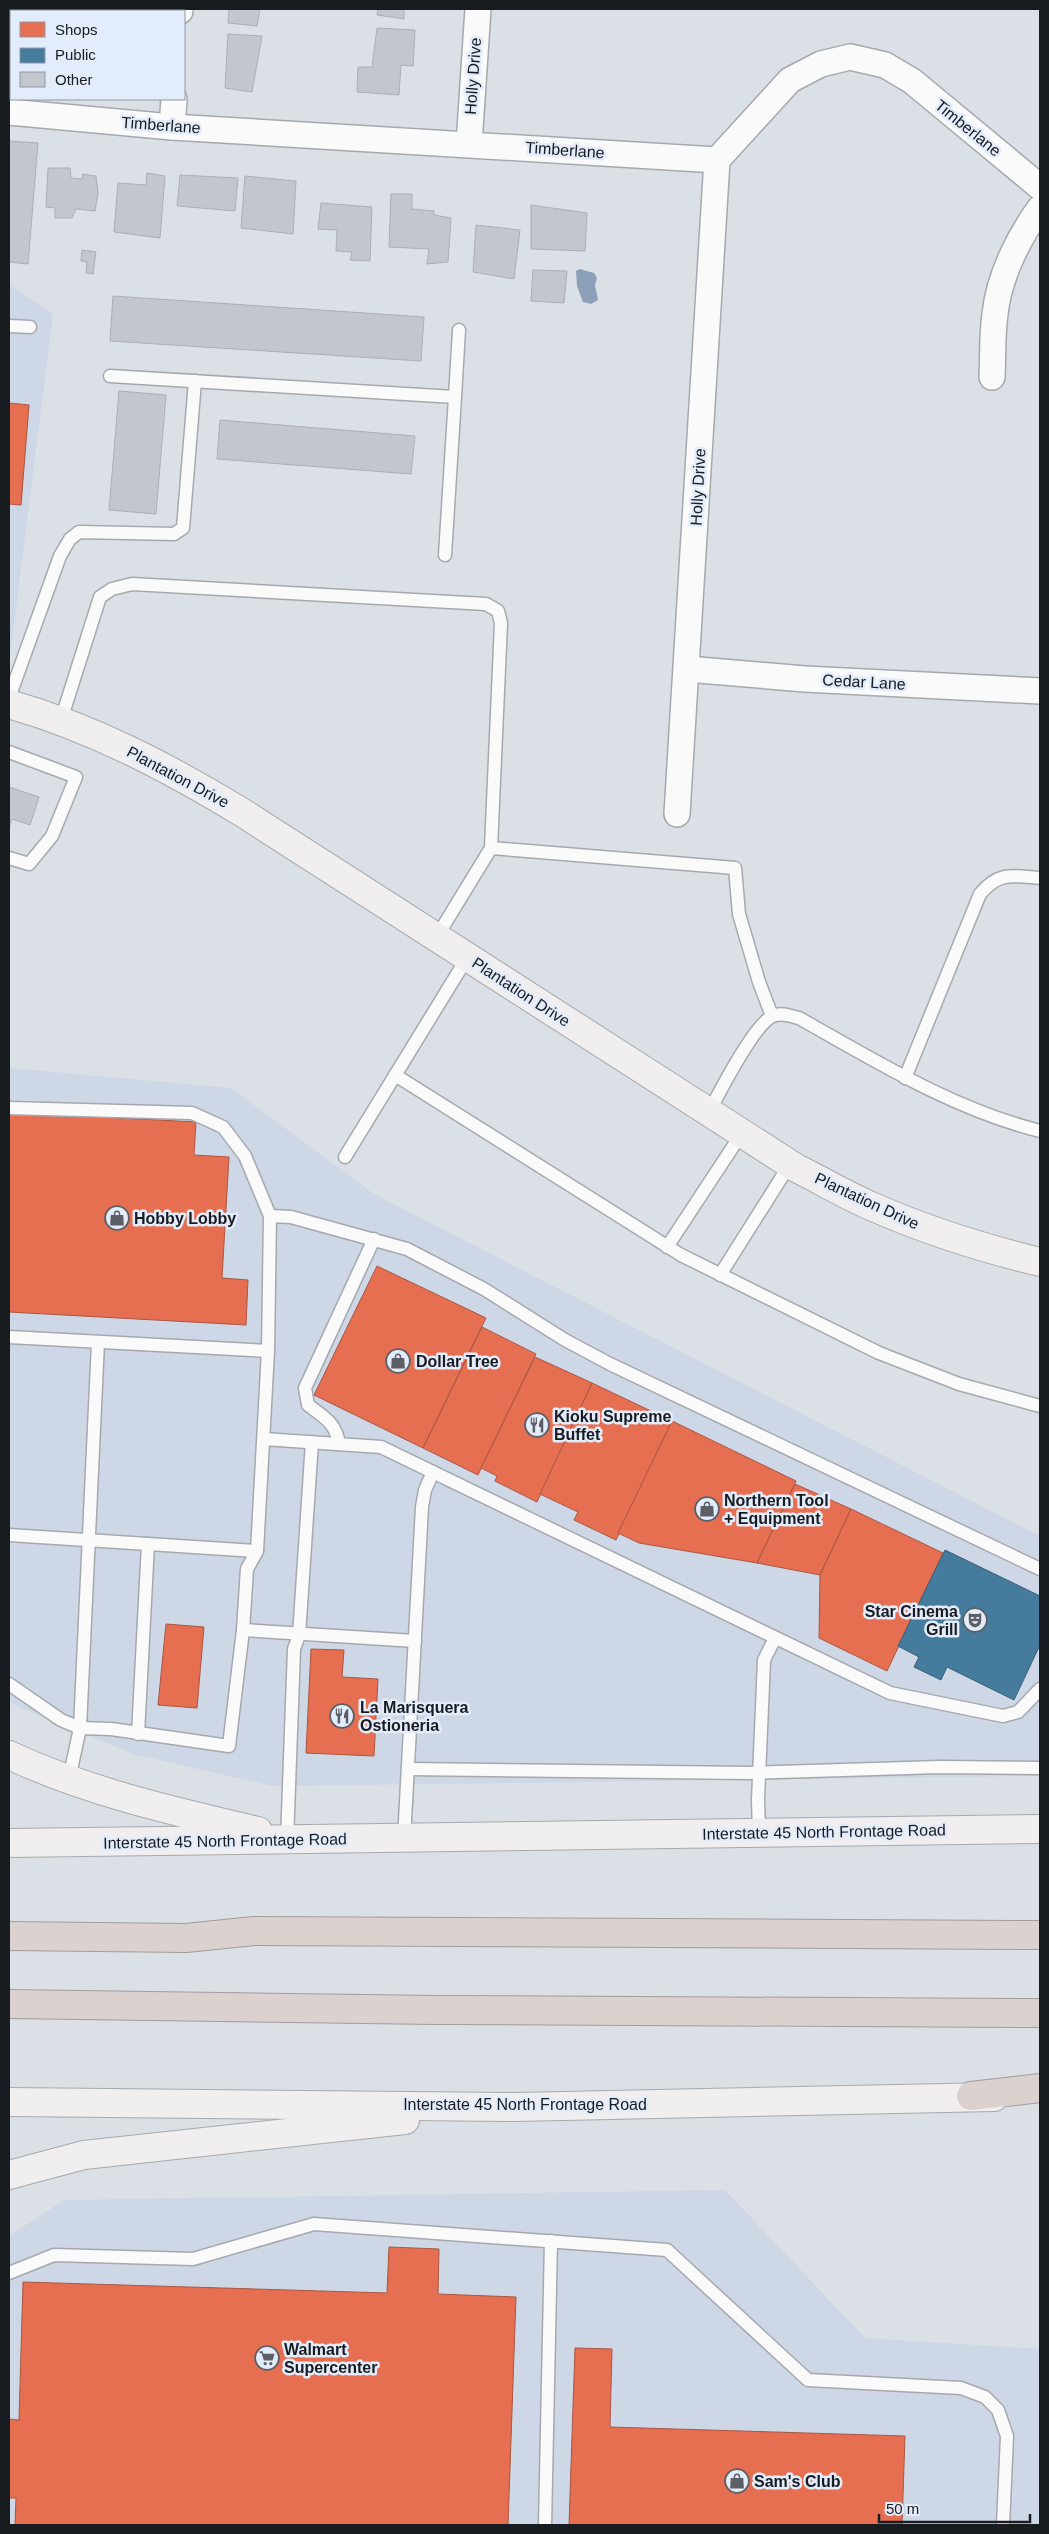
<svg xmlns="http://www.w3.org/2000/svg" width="1049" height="2534" viewBox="0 0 1049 2534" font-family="Helvetica,sans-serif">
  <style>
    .built { fill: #ced7e5 }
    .water { fill: #8da0ba }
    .shops { fill: #e76f51; stroke: #a95642 }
    .public { fill: #457b9d; stroke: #385e78 }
    .building { fill: #c3c7cd; stroke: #abafb5 }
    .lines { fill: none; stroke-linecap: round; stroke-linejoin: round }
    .lane-casing { stroke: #a5a9ae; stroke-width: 15 }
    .street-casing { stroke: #a5a9ae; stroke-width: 28 }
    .secondary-casing { stroke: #a5a9ae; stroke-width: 30 }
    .highway-casing { stroke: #a29b9b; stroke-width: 30 }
    .lane { stroke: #fafafb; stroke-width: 12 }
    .street { stroke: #fafafb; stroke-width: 25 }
    .secondary { stroke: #f0eeee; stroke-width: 28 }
    .highway { stroke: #dbd2cf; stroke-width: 28 }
    .labels { text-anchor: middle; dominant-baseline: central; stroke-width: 5; stroke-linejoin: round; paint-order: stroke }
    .street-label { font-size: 16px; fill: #181b20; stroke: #e3ecfa }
    .poi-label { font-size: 16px; font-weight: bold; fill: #181b20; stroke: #e3ecfa; text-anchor: start }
  </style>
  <rect width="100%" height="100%" fill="#dbe0e7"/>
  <g class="built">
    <polygon points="9,285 53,314 10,656 9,656"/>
    <polygon points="9,1068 231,1088 374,1194 1040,1536 1040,1776 272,1786 133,1754 19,1707 9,1700"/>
    <polygon points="725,2190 865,2338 1040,2349 1040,2525 9,2525 9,2236 64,2200"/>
  </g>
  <polygon class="water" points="580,269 594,273 597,278 595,285 598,300 591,304 583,302 577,286 576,271"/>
  <g class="shops">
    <polygon points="9,403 29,405 21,505 9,504"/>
    <polygon points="9,1112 196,1122 194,1155 229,1157 222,1278 248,1280 246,1325 9,1312"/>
    <polygon points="377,1266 486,1318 423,1448 314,1395"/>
    <polygon points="482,1327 536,1354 478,1475 423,1448"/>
    <polygon points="535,1357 592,1383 537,1502 495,1481 497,1476 481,1468"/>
    <polygon points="592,1383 672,1421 616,1540 574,1520 578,1512 540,1494"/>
    <polygon points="672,1421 796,1481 757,1563 639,1543 618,1533"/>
    <polygon points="795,1484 851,1509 820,1575 757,1563"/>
    <polygon points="851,1509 943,1553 887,1671 819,1638 820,1575"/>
    <polygon points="166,1624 204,1627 197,1708 158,1705"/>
    <polygon points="311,1649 344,1650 342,1677 378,1679 374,1756 306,1753"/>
    <polygon points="389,2247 439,2249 438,2294 516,2297 508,2525 15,2525 16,2498 9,2498 9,2419 19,2420 23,2282 387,2293"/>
    <polygon points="575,2348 612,2349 610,2427 905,2436 902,2525 569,2525"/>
  </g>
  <polygon class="public" points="945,1550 1040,1596 1040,1645 1014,1700 947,1667 941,1680 914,1667 919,1657 898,1646"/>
  <g class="building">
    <polygon points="9,9 41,9 41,11 11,11 11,53 9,53"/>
    <rect x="88" y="9" width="52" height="2"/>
    <polygon points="229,9 260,9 257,26 228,23"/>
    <polygon points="378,9 404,9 404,19 377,15"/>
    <polygon points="377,28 415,30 413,66 401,65 399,95 357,92 358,67 372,67"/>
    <polygon points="228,34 262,36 252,92 225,88"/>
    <rect x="9" y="58" width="2" height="18"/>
    <polygon points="9,141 38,143 28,264 9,262"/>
    <polygon points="48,168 70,168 71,178 82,179 83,174 96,176 98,193 95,211 76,209 72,218 55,218 55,208 46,207"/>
    <polygon points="147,173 165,176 160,238 114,232 118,183 146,185"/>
    <polygon points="180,175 238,178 235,211 177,206"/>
    <polygon points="245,176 296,181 293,234 241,228"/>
    <polygon points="391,194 412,194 412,209 434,211 434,215 451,218 448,262 427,264 429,249 389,247"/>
    <polygon points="321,203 372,207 370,261 350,260 352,252 336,251 337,230 318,229"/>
    <polygon points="531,205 587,213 585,251 531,249"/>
    <polygon points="476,225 520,230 514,279 473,272"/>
    <polygon points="82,250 96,252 93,274 86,273 87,262 81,261"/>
    <polygon points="533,270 567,271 564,303 531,301"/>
    <polygon points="113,296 424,317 421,361 110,341"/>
    <polygon points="119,391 166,395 156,514 109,510"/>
    <polygon points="220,420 415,436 411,474 217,459"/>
    <polygon points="9,787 39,797 30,825 12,819 9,828"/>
  </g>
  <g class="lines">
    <g class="lane-casing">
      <g id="lane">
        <polyline points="9,326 30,327"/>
        <polyline points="110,376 455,397 445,555"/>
        <polyline points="455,397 459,330"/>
        <polyline points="9,698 60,556 70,539 79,532 174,534 183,528 195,381"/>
        <polyline points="61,720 100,597 112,589 132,584 486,604 498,611 501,623 491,848 436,938"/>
        <polyline points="9,752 76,777 52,836 29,864 9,858"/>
        <polyline points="491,848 735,868 739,914 759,982 772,1016"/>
        <polyline points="395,1075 681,1255 879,1353 959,1384 1040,1406"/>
        <path d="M 905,1078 L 980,894 C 999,871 1013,876 1040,878"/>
        <polyline points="9,1108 192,1113 223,1127 245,1156 270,1216 268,1351"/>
        <path d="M 709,1112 C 719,1093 755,1023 773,1016 C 781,1012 791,1016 799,1018 C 877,1062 953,1109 1040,1131"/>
        <polyline points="345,1157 467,958"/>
        <polyline points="270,1216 291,1217 407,1249 484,1289 565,1340 610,1364 1040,1569"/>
        <polyline points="667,1247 742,1133"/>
        <polyline points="720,1275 790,1164"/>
        <polyline points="9,1337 268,1351 257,1551 247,1569 243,1630 229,1746 111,1729 80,1728 61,1720 9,1684"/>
        <polyline points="264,1439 381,1447 890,1693 1003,1716 1018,1712 1040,1689"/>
        <path d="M 339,1444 C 336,1423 324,1417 308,1405 L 305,1388 L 374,1239"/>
        <polyline points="9,1535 257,1551"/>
        <polyline points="243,1630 415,1641"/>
        <polyline points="138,1734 148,1544"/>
        <polyline points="409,1769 749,1773 939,1767 1040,1768"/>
        <polyline points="69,1779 80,1728 98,1342"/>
        <polyline points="759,1833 758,1800 764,1660 775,1638"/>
        <polyline points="404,1839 422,1507 425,1490 433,1472"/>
        <polyline points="287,1841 294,1649 299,1635 312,1442"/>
        <polyline points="9,2273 54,2255 193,2259 314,2224 667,2250 808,2380 961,2388 985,2397 998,2410 1007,2436 1003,2525"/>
        <polyline points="545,2525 551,2241"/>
      </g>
    </g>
    <g class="street-casing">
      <g id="street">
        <polyline points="180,11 180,9"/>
        <polyline points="9,112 172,127 717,160"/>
        <polyline points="172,127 174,99"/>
        <polyline points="469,144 478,9"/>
        <polyline points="717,160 790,80 821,64 850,57 885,65 912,81 1040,187"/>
        <path d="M 992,377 C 993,356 992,335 995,314 C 999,277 1018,238 1040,208"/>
        <polyline points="687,669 805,679 1040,691"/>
        <polyline points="677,814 717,160"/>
      </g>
    </g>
    <g class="secondary-casing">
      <g id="secondary">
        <path d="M 9,704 C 93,728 169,768 243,813 L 796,1168 C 821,1180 845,1195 871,1206 C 925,1230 982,1248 1040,1262"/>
        <path d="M 9,1755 C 88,1792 173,1811 258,1831"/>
        <polyline points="9,1843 1040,1829"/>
        <polyline points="9,2102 516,2107 994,2097"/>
        <polyline points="9,2175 84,2155 405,2120"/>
      </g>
    </g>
    <g class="highway-casing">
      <g id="highway">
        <polyline points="9,1936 186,1938 254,1931 1040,1935"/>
        <polyline points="9,2004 436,2010 1040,2013"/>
        <polyline points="971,2096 1040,2088"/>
      </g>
    </g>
    <use href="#lane" class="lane"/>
    <use href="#street" class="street"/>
    <use href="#secondary" class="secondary"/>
    <use href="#highway" class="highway"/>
  </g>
  <defs>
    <g id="shop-ring" transform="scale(1.25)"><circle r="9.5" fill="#e3ecfa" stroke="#5c6066" stroke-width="1.5"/><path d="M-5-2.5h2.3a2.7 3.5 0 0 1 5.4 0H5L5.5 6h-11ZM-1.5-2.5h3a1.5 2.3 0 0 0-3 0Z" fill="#5c6066"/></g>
    <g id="restaurant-ring" transform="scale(1.25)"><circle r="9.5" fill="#e3ecfa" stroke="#5c6066" stroke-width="1.5"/><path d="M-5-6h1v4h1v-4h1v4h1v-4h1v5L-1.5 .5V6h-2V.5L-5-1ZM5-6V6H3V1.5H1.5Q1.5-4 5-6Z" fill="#5c6066"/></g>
    <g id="theatre-ring" transform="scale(1.25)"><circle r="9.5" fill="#e3ecfa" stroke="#5c6066" stroke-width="1.5"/><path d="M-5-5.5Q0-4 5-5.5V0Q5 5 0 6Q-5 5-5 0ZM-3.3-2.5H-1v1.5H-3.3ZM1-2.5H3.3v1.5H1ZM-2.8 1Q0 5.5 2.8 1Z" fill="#5c6066"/></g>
    <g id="supermarket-ring" transform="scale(1.25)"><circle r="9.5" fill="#e3ecfa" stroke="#5c6066" stroke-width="1.5"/><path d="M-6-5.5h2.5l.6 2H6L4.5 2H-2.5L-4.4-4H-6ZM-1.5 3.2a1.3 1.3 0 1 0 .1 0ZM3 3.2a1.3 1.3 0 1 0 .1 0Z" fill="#5c6066"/></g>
  </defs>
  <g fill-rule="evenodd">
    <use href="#shop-ring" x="117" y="1218"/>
    <use href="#shop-ring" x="398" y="1361"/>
    <use href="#restaurant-ring" x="537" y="1425"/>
    <use href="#shop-ring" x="707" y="1509"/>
    <use href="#theatre-ring" x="975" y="1620"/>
    <use href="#restaurant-ring" x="342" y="1716"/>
    <use href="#supermarket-ring" x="267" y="2358"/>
    <use href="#shop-ring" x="737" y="2481"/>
  </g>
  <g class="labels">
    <g class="street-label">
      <text transform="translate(473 76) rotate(-86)">Holly Drive</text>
      <text transform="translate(161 125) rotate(4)">Timberlane</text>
      <text transform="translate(968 128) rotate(39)">Timberlane</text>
      <text transform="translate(565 150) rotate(4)">Timberlane</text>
      <text transform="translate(698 487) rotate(-87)">Holly Drive</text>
      <text transform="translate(864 682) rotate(3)">Cedar Lane</text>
      <text transform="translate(178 777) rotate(28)">Plantation Drive</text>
      <text transform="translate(521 992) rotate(33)">Plantation Drive</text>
      <text transform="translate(867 1201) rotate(25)">Plantation Drive</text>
      <text transform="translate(824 1832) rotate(-1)">Interstate 45 North Frontage Road</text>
      <text transform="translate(225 1841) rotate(-1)">Interstate 45 North Frontage Road</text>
      <text x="525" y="2104">Interstate 45 North Frontage Road</text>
    </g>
    <g class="poi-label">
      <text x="134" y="1218">Hobby Lobby</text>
      <text x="416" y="1361">Dollar Tree</text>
      <text x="554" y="1416">Kioku Supreme<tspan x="554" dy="18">Buffet</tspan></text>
      <text x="724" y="1500">Northern Tool<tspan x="724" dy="18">+ Equipment</tspan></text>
      <text x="958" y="1611" text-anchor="end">Star Cinema<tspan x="958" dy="18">Grill</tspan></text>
      <text x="360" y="1707">La Marisquera<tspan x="360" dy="18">Ostioneria</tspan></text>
      <text x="284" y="2349">Walmart<tspan x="284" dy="18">Supercenter</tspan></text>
      <text x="754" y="2481">Sam's Club</text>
    </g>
  </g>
  <rect width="1049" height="2534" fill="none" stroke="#181b20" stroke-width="20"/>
  <rect x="10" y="10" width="175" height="90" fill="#e3ecfa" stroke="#9298a3"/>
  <rect x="20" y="22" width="25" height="15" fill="#e76f51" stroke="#9298a3"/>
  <text x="55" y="35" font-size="15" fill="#181b20">Shops</text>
  <rect x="20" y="48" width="25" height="15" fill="#457b9d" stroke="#9298a3"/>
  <text x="55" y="60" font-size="15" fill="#181b20">Public</text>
  <rect x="20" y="72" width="25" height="15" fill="#c3c7cd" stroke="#9298a3"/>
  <text x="55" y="85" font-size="15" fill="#181b20">Other</text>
  <path d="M879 2514v8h151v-8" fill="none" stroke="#181b20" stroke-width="2.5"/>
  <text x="886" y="2514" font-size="15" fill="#181b20" stroke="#e3ecfa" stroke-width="4" paint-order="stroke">50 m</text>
</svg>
